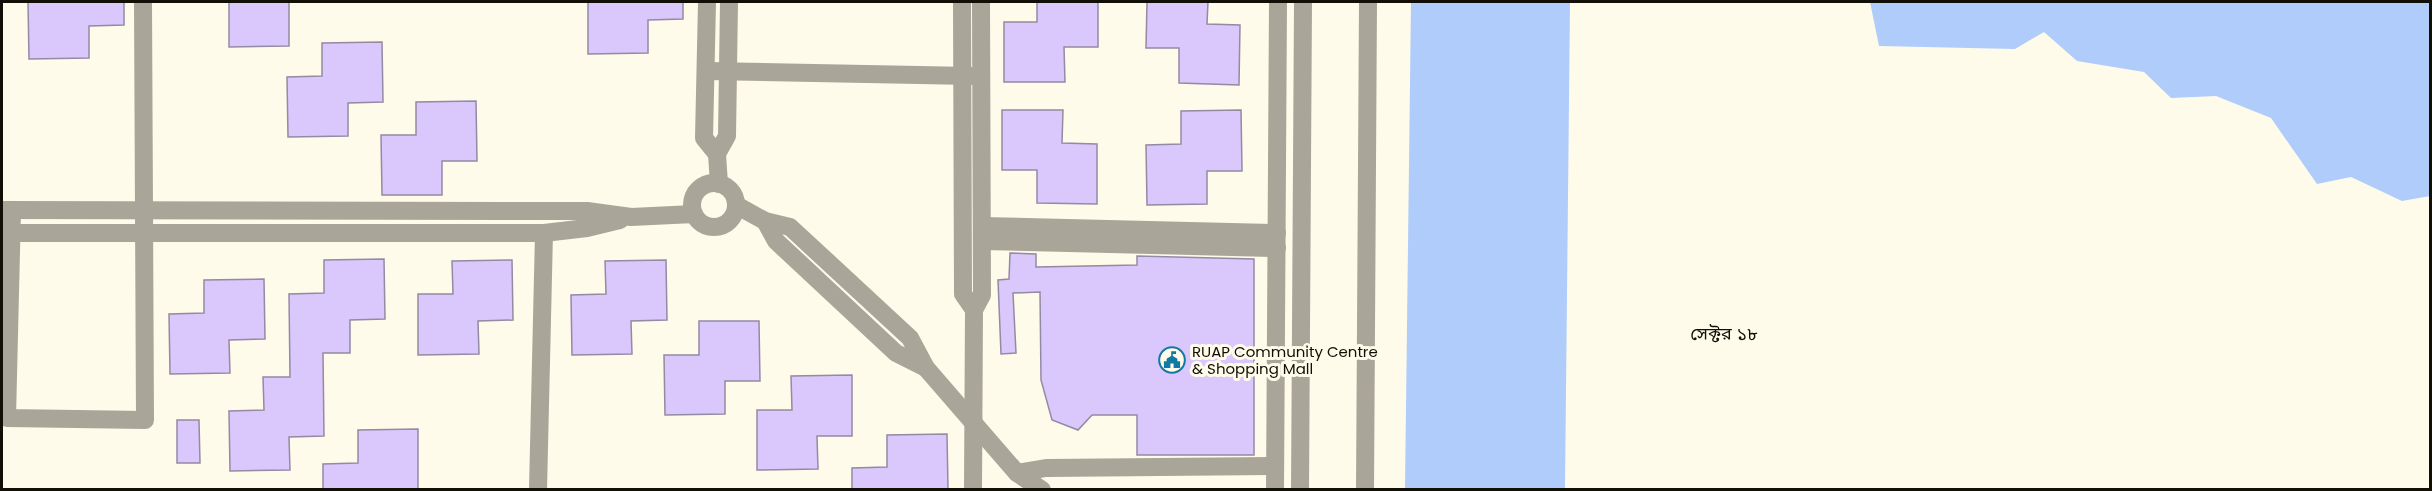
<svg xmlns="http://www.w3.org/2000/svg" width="2432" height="491" viewBox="0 0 2432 491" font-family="Poppins,'Noto Sans Bengali',sans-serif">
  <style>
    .water { fill: #afccfb }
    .building { fill: #dac7fb; stroke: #938aa3; stroke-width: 1.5 }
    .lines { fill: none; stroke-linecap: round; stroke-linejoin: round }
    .street { stroke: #a9a599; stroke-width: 18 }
    .labels { text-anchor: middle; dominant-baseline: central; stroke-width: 6; stroke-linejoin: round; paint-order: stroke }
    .poi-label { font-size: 15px; fill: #110f06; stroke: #fefbea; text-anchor: start }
    .quarter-label { font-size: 18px; fill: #110f06; stroke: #fefbea }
  </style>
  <rect width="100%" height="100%" fill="#fefbea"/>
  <g class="water">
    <polygon points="1411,2 1570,2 1565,489 1405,489"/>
    <polygon points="1870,2 2430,2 2430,196 2402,201 2351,177 2317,184 2271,118 2216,96 2171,98 2144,72 2077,61 2044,32 2015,49 1879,46"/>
  </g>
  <g class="building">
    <polygon points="28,2 124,2 124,25 89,26 89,58 29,59"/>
    <polygon points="229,2 289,2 289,46 229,47"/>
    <polygon points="588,2 683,2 683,19 648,20 648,53 588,54"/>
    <polygon points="1037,2 1098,2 1098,47 1064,47 1065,82 1004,82 1004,22 1037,22"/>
    <polygon points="1147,2 1208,2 1207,24 1240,25 1239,85 1179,83 1179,48 1146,48"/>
    <polygon points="382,42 383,102 348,103 348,136 288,137 287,77 322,76 322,43"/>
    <polygon points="476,101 477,161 442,161 442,195 382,195 381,135 416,135 416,102"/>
    <polygon points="1002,110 1063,110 1062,143 1097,144 1097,204 1037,203 1037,170 1002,170"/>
    <polygon points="1241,110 1242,171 1207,171 1207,204 1147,205 1146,145 1181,144 1181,111"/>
    <polygon points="1010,253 1036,254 1036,267 1137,265 1137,256 1254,259 1254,455 1137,455 1137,415 1092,415 1078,430 1052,420 1041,380 1040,292 1013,293 1016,353 1001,354 998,280 1009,279"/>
    <polygon points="384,259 385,319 350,320 350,353 323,353 324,436 289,437 290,470 230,471 229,411 264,410 263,377 290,377 289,294 324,293 324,260"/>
    <polygon points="512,260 513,320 478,321 479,354 418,355 418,294 453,294 452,261"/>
    <polygon points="666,260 667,320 631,321 632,354 572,355 571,295 606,294 605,261"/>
    <polygon points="264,279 265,339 229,340 230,373 170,374 169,314 204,313 204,280"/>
    <polygon points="699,321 759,321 760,381 725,381 725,414 665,415 664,355 699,355"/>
    <polygon points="852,375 852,436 817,436 818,469 757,470 757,410 792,410 791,376"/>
    <polygon points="177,420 199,420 200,463 177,463"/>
    <polygon points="418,429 418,489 323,489 323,464 358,463 358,430"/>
    <polygon points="947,434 948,489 852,489 852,468 887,467 887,435"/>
  </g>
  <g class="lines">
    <g class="street">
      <polyline points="707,2 704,138 717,154"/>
      <polyline points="962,2 963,294 974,310"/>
      <polyline points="706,71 971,76"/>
      <circle cx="714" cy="205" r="22"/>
      <polyline points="719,184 717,154 727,136 729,2"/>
      <polyline points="736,205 765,221 790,227 910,338 926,368 1017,473 1042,490"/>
      <polyline points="2,210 547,211 587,211 631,217 694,214"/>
      <polyline points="12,210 7,418 145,420 143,2"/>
      <polyline points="765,221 776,241 896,353 926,368"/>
      <polyline points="982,226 1277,233"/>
      <polyline points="2,233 544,233 587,228 620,220"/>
      <polyline points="982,241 1277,248"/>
      <polyline points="1017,473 1046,468 1275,466"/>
      <polyline points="538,490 544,233"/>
      <polyline points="973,490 974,310 982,295 981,2"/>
      <polyline points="1275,490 1278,2"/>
      <polyline points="1300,490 1303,2"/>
      <polyline points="1365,490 1368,2"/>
    </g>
  </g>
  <defs>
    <g id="civic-ring" transform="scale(1.35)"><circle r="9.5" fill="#fefbea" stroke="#1278a4" stroke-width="1.5"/><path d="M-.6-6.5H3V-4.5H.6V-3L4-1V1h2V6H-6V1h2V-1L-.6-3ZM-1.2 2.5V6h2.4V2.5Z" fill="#1278a4"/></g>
  </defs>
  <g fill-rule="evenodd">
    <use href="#civic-ring" x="1172" y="360"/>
  </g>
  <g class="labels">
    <g class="poi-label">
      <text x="1192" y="351">RUAP Community Centre<tspan x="1192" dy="17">&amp; Shopping Mall</tspan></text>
    </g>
    <g class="quarter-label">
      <text x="1724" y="333">সেক্টর ১৮</text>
    </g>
  </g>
  <rect width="2432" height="491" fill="none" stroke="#110f06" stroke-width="6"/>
</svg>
